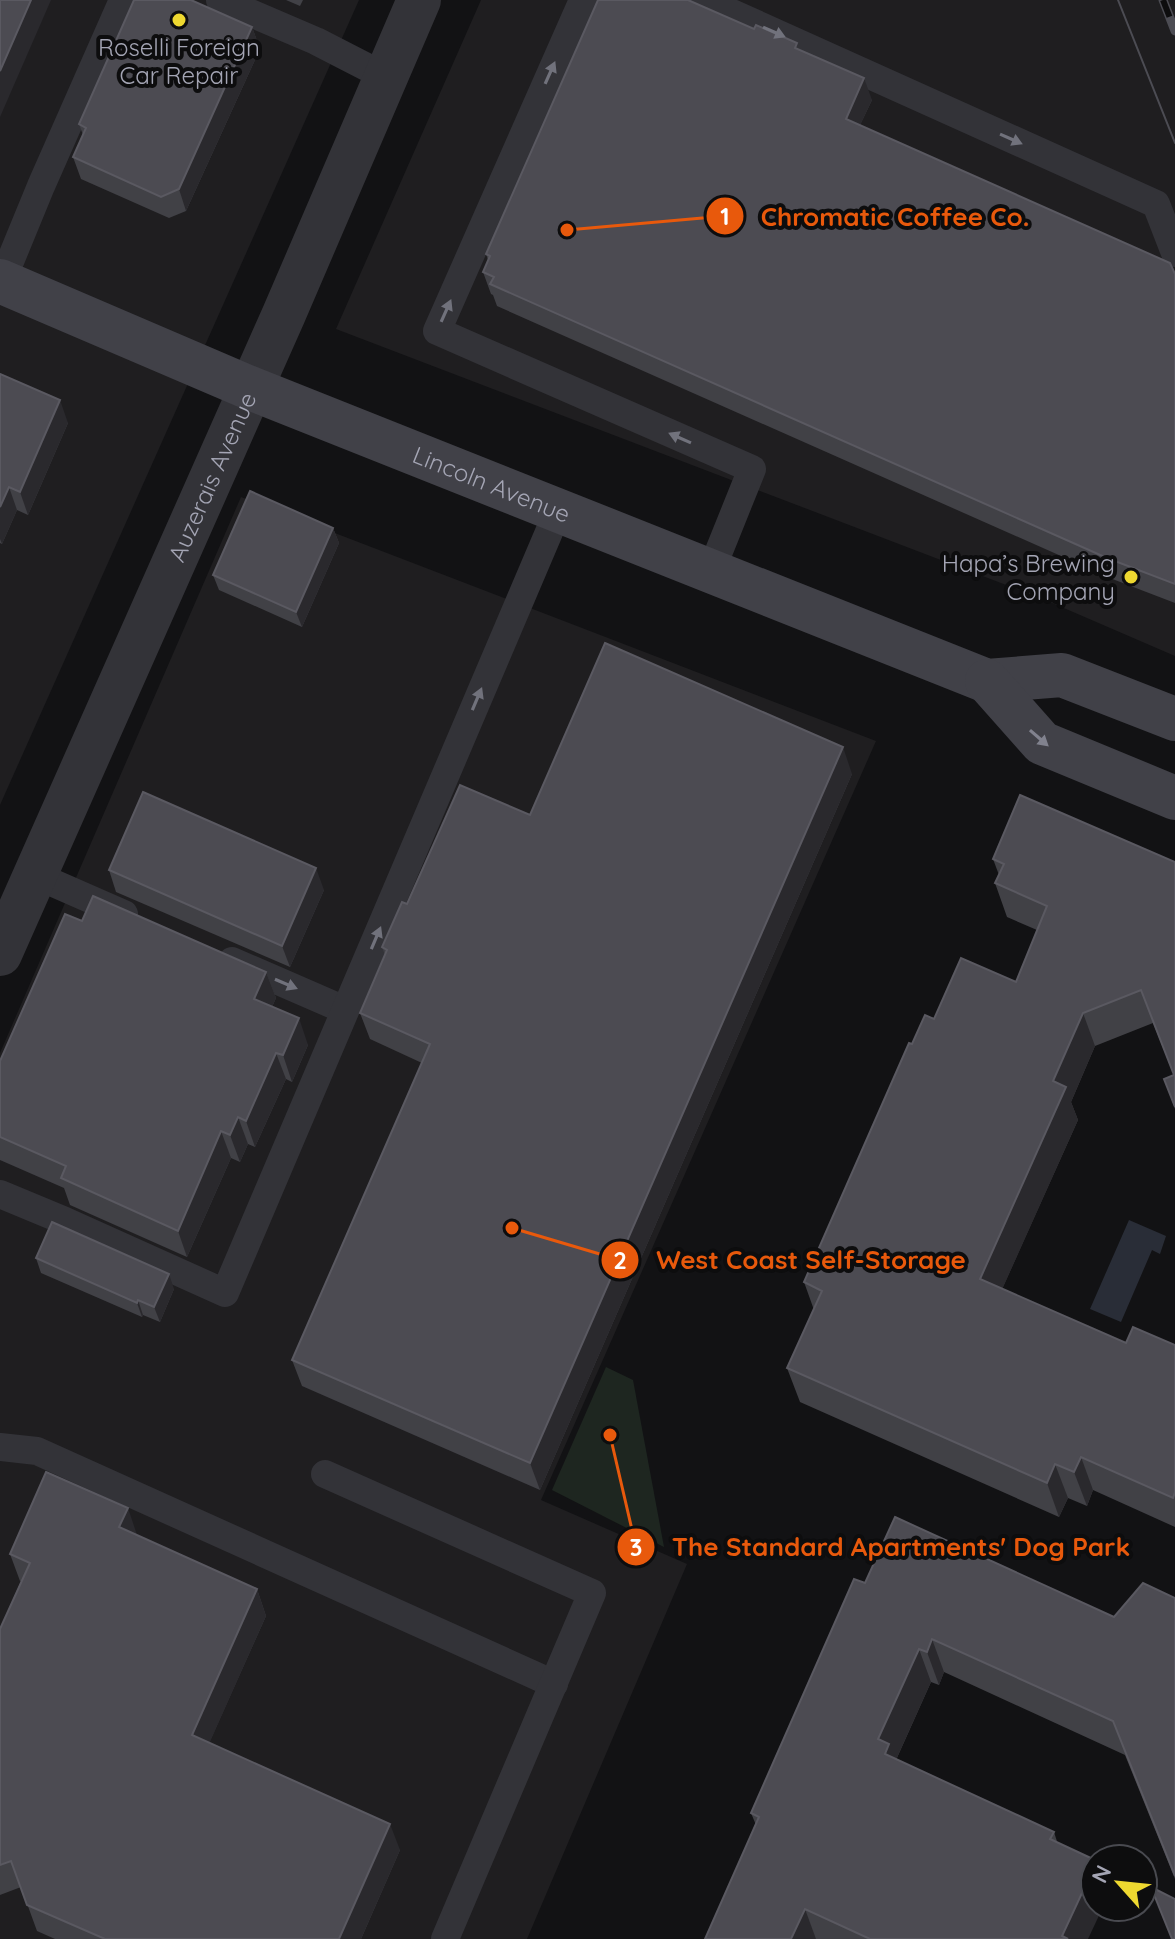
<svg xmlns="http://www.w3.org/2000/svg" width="1175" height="1939" viewBox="0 0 1175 1939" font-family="Quicksand,sans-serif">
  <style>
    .built { fill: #1f1e20 }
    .green { fill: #1e2620 }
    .water { fill: #292d37 }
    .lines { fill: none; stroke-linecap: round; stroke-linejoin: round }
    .service { stroke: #333338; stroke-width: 28 }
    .tertiary { stroke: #333338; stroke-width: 44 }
    .secondary { stroke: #414148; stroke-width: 44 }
    .tram { stroke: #4c4c53; stroke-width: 2 }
    .rail-casing { stroke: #4c4c53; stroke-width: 9 }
    .rail { stroke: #0d0d0e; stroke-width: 6; stroke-dasharray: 18; stroke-linecap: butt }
    .wall { fill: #414146 }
    .shaded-wall { fill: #2a292d }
    .building { fill: #4c4b52; stroke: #5a5961; stroke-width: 2 }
    .oneway { fill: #71727c }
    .oneway2 { fill: #81828e }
    .poi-dot { fill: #eed830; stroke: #0d0d0e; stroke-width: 3 }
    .labels { text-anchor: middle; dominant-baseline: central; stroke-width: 8; stroke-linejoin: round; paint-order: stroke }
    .poi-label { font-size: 24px; fill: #a4a5b4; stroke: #0d0d0e }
    .street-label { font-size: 24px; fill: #a4a5b4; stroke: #0d0d0e }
    .leader { fill: none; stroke: #e8590c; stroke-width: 3 }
    .callout-dot { fill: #e8590c; stroke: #0d0d0e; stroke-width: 3 }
    .mark-label { font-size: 24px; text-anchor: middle; font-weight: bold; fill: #fff }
    .callout-label { font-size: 26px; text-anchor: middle; font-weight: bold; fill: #e8590c; stroke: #0d0d0e; stroke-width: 8; stroke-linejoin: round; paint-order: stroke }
  </style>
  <rect width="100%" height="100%" fill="#121214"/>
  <g class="built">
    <polygon points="0,0 359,0 0,805"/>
    <polygon points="481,0 1175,0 1175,656 1043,599 336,329"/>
    <polygon points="241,497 876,741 541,1500 687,1564 527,1939 0,1939 0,1053"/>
  </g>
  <polygon class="green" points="606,1367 633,1380 664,1547 552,1490"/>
  <polygon class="water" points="1129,1220 1166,1236 1160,1254 1152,1250 1121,1322 1090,1309"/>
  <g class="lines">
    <g class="service">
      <polyline points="220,0 316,41 386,77"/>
      <polyline points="583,0 437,331 752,469 711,571"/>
      <polyline points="703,0 1156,204 1175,253"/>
      <polyline points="2,281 41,186 123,0"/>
      <polyline points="35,875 124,914"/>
      <polyline points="232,961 345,1010"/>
      <polyline points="0,1194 65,1221 225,1293 558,511"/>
      <polyline points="0,1447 37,1451 554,1684"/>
      <polyline points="325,1474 592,1593 445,1939"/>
    </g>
    <path class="tertiary" id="s1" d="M 0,954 L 284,314 L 419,0"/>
    <g class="secondary">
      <path id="s2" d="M 0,281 L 250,388 L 987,681 L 1062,675 L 1175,719"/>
      <polyline points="987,681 1042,743 1175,798"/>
    </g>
    <polyline class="tram" points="1118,0 1175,143"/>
    <g class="rail-casing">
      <polyline id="rail" points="1163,0 1175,31"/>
    </g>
    <use href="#rail" class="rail"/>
  </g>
  <g class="wall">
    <polygon points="286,0 303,0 300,6"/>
    <polygon points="252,27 260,49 186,211 169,218 81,179 73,157 83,135 79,124"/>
    <polygon points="799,49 872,100 860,125 1175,274 1175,603 1115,580 497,306 493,295 491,294 483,272 488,260 486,254"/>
    <polygon points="0,374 68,423 28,515 17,510 2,544 0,543"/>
    <polygon points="333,528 339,543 302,627 219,590 213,575"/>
    <polygon points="852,774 540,1490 302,1386 292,1360 422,1063 370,1039 360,1013 385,955 382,947 407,904 530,815"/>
    <polygon points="993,859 1175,862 1175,1109 1164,1079 1174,1075 1153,1023 1095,1046 1071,1102 1078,1120 1002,1289 1126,1343 1175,1345 1175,1527 1093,1490 1087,1506 1068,1498 1059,1517 800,1402 787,1368 814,1310 804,1282 912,1044 934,1019 1016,982 1037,930 1007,917 995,883 999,875"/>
    <polygon points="109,870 324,890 290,967 116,892"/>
    <polygon points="82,921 266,972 276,998 272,1007 308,1045 292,1082 286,1079 255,1147 248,1144 240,1162 231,1158 187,1257 70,1205 64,1188 0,1160 0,1061"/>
    <polygon points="36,1258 174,1289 160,1322 143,1315 142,1317 41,1273"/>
    <polygon points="137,1535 257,1589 266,1616 209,1743 400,1850 361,1939 55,1939 37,1931 21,1887 0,1895 0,1629 21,1581 20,1581 10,1554"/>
    <polygon points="865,1583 1114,1617 1175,1598 1175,1879 1125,1755 944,1672 939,1685 931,1682 896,1760 1054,1832 1088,1939 705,1939 756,1825 751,1813"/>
  </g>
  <g class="shaded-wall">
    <polygon points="31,0 51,0 0,117 0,71"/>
    <polygon points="252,27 260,49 186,211 179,189"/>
    <polygon points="864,78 872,100 853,140 846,119"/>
    <polygon points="60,400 68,423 28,515 20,492"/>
    <polygon points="9,487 17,510 2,544 0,539 0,507"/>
    <polygon points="333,528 339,543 302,627 296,612"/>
    <polygon points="843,747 852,774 540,1490 530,1463"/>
    <polygon points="316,868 324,890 290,967 282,946"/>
    <polygon points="266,972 276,998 264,1025 254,999"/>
    <polygon points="1083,1013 1095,1046 1071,1102 1078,1120 992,1312 980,1279 1053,1081"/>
    <polygon points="299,1018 308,1045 292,1082 283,1055"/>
    <polygon points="276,1053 286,1079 255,1147 246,1121"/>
    <polygon points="238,1117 248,1144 240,1162 230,1135"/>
    <polygon points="221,1131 231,1158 187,1257 178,1231"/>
    <polygon points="169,1274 174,1289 160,1322 154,1307"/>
    <polygon points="138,1300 143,1315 142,1317 137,1303"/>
    <polygon points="1081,1457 1093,1490 1087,1506 1074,1472"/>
    <polygon points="1055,1464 1068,1498 1059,1517 1047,1483"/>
    <polygon points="128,1508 137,1535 119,1527"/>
    <polygon points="257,1589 266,1616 201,1762 192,1735"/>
    <polygon points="932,1639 944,1672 939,1685 927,1652"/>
    <polygon points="919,1649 931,1682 895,1762 897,1788 878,1739"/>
    <polygon points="390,1824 400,1850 361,1939 339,1939"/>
    <polygon points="1095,1865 1095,1907 1103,1907 1088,1939 1063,1939 1062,1936"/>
    <polygon points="805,1909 816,1939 791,1939"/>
  </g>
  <g class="building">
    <polygon points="0,0 31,0 0,71"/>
    <polygon points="134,0 191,0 252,27 179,189 161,197 73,157 86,128 79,124"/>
    <polygon points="598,0 688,0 754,29 756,25 797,43 795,48 864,78 846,119 1170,263 1175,274 1175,584 1107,558 490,284 494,277 483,272 490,256 486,254"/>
    <polygon points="0,374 60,400 20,492 9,487 0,507"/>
    <polygon points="250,491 333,528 296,612 213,575"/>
    <polygon points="605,643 843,747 530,1463 292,1360 430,1044 360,1013 387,950 382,947 402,902 407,904 460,785 530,815"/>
    <polygon points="143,792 316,868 282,946 109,870"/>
    <polygon points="1020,795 1175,862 1175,1107 1164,1079 1174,1075 1141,990 1083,1013 1053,1081 1066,1087 980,1279 1126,1343 1133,1327 1175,1345 1175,1492 1173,1498 1081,1457 1074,1472 1055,1464 1047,1483 787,1368 822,1291 804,1282 909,1043 912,1044 925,1015 934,1019 961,958 1016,982 1047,906 995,883 1004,864 993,859"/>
    <polygon points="93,896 266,972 254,999 299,1018 283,1055 276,1053 246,1121 238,1117 230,1135 221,1131 178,1231 61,1178 66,1166 0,1137 0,1061 65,914 82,921"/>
    <polygon points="52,1222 169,1274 154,1307 138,1300 137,1303 36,1258"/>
    <polygon points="46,1472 128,1508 119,1527 257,1589 192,1735 390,1824 339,1939 105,1939 27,1905 11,1861 0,1865 0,1629 30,1563 10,1554"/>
    <polygon points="895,1517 1114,1617 1143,1583 1175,1598 1175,1876 1113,1721 932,1639 927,1652 919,1649 878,1739 889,1744 885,1754 1054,1832 1050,1839 1095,1860 1095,1865 1062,1936 1068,1939 870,1939 805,1909 791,1939 705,1939 759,1817 751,1813 854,1579 865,1583"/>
    <polygon points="1151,1887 1175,1899 1175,1939 1172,1939"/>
  </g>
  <defs><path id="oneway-solid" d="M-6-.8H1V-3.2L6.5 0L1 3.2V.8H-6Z" transform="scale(2)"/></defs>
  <g class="oneway">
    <use href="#oneway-solid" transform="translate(774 32) rotate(24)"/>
    <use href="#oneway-solid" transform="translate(550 73) rotate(-66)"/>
    <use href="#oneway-solid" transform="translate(1011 139) rotate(24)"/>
    <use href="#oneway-solid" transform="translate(446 311) rotate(-66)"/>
    <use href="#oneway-solid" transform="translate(680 438) rotate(-156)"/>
    <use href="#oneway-solid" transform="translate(477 699) rotate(-67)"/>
    <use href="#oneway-solid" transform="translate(376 938) rotate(-67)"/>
    <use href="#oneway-solid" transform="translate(286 984) rotate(23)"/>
  </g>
  <use class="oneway2" href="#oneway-solid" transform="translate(1039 738) rotate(41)"/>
  <g class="poi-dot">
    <circle cx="179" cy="20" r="8"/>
    <circle cx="1131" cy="577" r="8"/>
  </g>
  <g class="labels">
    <g class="poi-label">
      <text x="179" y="47">Roselli Foreign<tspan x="179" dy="28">Car Repair</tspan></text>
      <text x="1115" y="563" text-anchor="end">Hapa’s Brewing<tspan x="1115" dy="28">Company</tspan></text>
    </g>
    <g class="street-label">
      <text stroke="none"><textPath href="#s1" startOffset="522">Auzerais Avenue</textPath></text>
      <text stroke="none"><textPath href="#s2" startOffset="532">Lincoln Avenue</textPath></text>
    </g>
  </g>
  <path class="leader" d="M567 230L725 216M512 1228L620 1260M610 1435L636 1547"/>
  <g class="callout-dot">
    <circle cx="567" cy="230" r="8"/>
    <circle cx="512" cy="1228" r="8"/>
    <circle cx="610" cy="1435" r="8"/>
    <circle cx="725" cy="216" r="20"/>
    <circle cx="620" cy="1260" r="20"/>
    <circle cx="636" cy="1547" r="20"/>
  </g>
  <g class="mark-label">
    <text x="725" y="225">1</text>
    <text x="620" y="1269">2</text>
    <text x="636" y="1556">3</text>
  </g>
  <g class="callout-label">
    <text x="895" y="226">Chromatic Coffee Co.</text>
    <text x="811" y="1269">West Coast Self-Storage</text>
    <text x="901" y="1556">The Standard Apartments' Dog Park</text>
  </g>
  <g transform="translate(1119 1883) rotate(297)"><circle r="38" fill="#0d0d0e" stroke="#494a50" stroke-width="2"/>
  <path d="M0-6L14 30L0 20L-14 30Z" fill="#eed830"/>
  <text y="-12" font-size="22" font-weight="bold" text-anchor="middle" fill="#a4a5b4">N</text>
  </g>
</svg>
